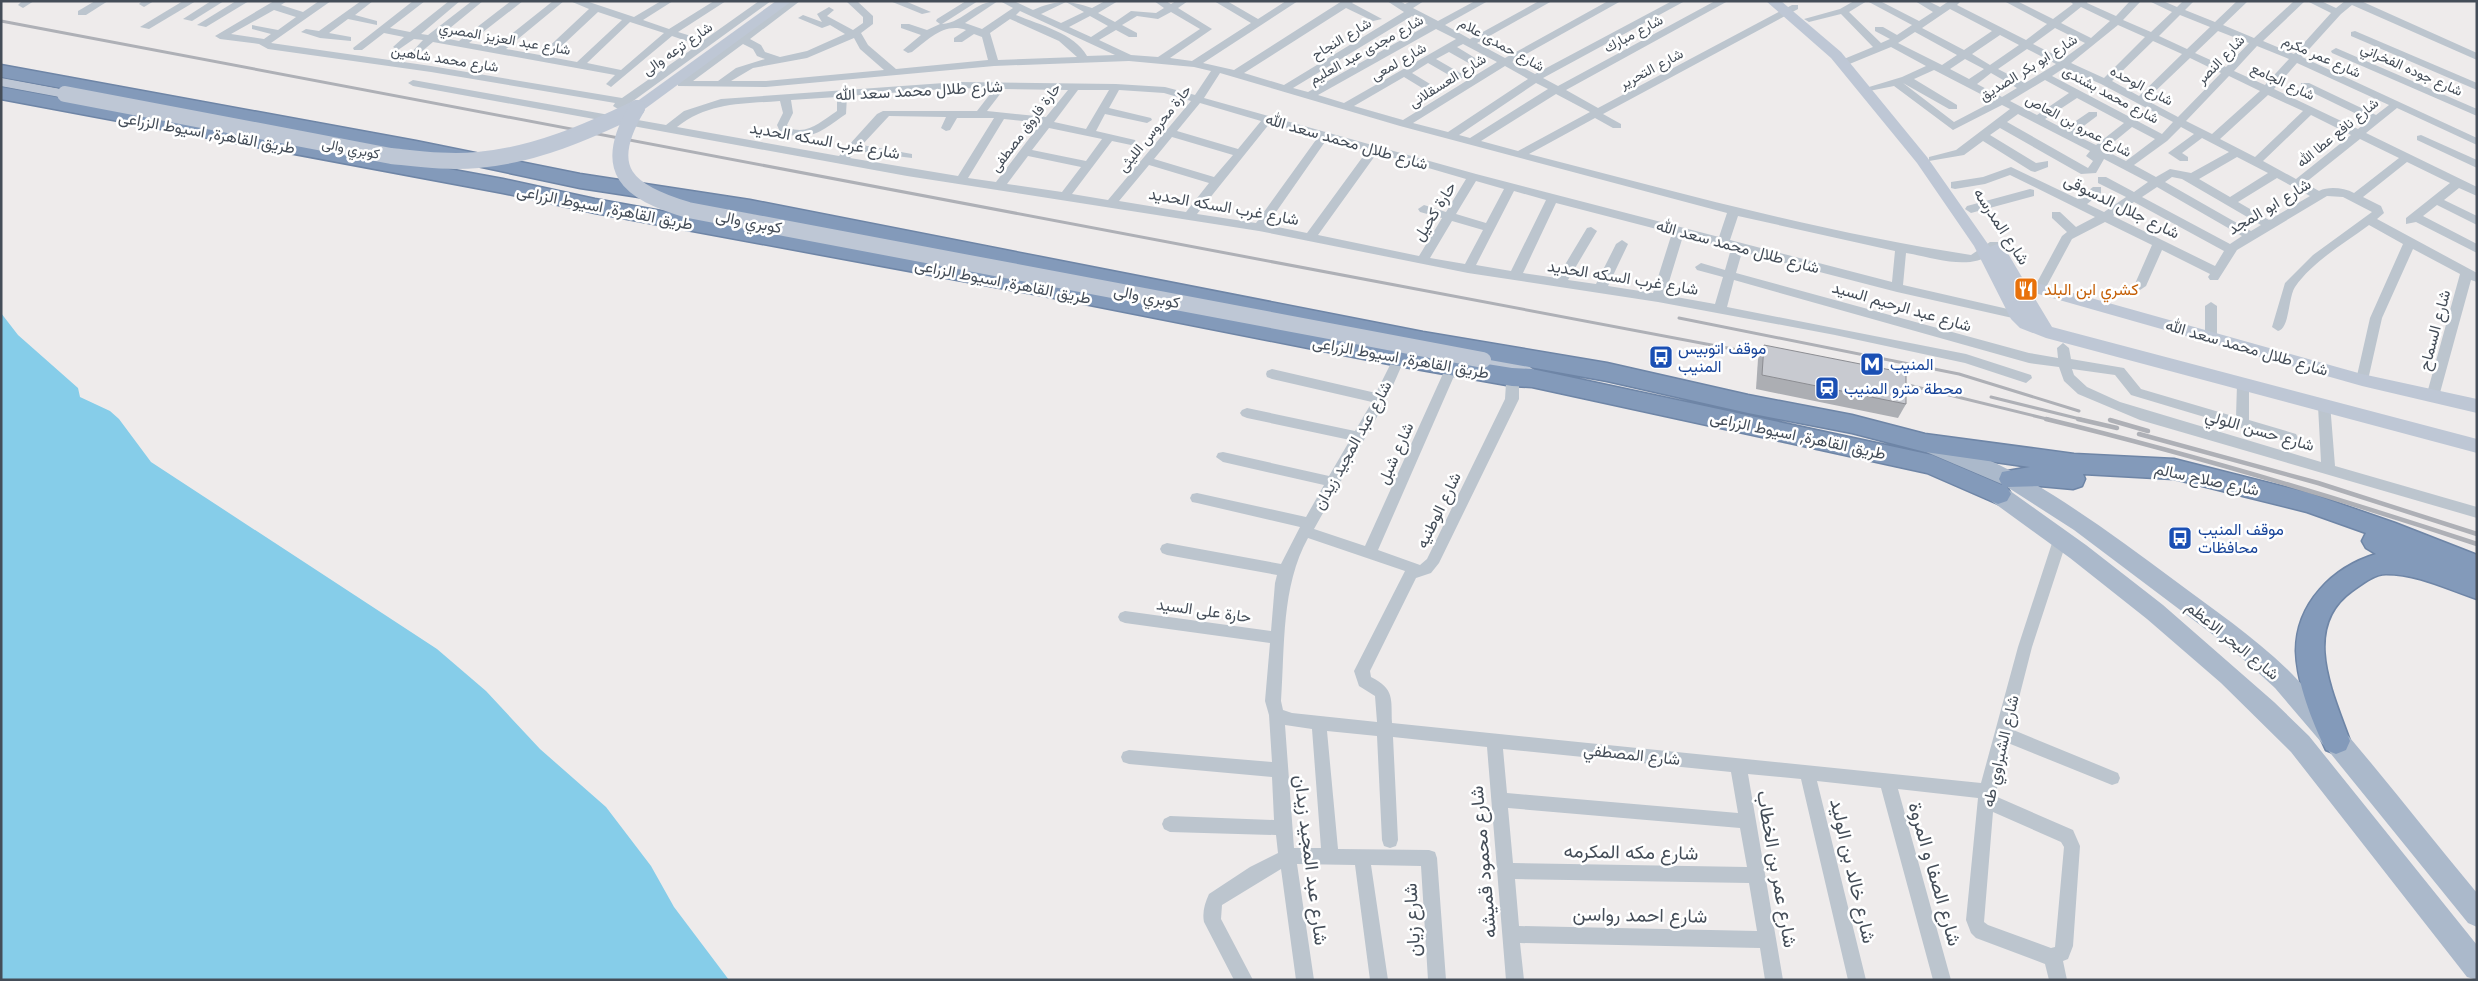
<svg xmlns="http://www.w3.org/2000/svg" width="2478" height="981" viewBox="0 0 2478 981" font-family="Inter,Vazirmatn,sans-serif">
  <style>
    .water { fill: #86cde9 }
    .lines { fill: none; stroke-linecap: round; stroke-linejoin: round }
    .highway-casing { stroke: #6e85a6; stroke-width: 3 }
    .street { fill: #bcc5ce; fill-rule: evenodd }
    .secondary { fill: #bec7d5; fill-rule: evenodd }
    .primary { fill: #abb9cb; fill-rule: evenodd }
    .highway { fill: #839aba; fill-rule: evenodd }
    .rail-far1 { stroke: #aeb0b6; stroke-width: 3 }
    .rail { stroke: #aeb0b6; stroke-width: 4.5 }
    .secondary-bridge { stroke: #bec7d5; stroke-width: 16 }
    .wall { fill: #acaeb3 }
    .building { fill: #c8cad0; stroke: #8c8d92 }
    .labels { text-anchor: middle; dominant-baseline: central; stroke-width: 5; stroke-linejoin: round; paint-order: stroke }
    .far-street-label { font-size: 14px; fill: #444d58; stroke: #fff }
    .street-label { font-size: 16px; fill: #444d58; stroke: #fff }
    .food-label { font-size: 16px; fill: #c56008; stroke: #fff; text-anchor: start }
    .transit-label { font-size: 16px; fill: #164399; stroke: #fff; text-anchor: start }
    .near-street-label { font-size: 19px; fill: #444d58; stroke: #fff }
  </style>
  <rect width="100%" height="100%" fill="#eeebeb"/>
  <polygon class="water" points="1,313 18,335 78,388 80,397 110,411 119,419 151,462 437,649 486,691 540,749 606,807 651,866 674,907 729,980 1,980"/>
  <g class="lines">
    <g class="highway-casing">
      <path id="highway" d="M 1,65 L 416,141 L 580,174 L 750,200 L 1423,332 L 1607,363 L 1748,395 L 1852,415 L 1925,434 L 2074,454 L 2174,459 L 2309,493 L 2395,523 L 2477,555 L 2477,577 L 2473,575 L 2477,577 L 2477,599 C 2447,589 2418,574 2386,574 C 2374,574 2362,584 2352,591 C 2300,628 2334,695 2350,741 L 2346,750 L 2336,754 L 2326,750 C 2312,721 2297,684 2296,651 C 2296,603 2333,567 2376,554 L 2366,548 L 2362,541 L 2366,533 L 2307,512 L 2174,479 L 2083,474 L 2085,479 L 2082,486 L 2073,489 L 2040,486 L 2007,487 L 2011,494 L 2007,501 L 1998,504 L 1927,473 L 1532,387 L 1512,386 L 1399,366 L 1039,295 L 595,213 L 503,193 L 1,99 L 1,87 L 503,179 L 595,199 L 1039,279 L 1399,350 L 1512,368 L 1532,369 L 1932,455 L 2002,485 L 1999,479 L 2002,472 L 2030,467 L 1925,452 L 1852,433 L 1748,413 L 1607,381 L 1423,348 L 750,214 L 580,188 L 416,153 L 1,77 Z"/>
    </g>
    <g class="street">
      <polygon points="22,1 34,1 23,8 18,5"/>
      <polygon points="95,1 108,1 86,15 78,15 78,11"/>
      <polygon points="142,1 154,1 144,7 139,4"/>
      <polygon points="183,1 196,1 149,29 140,27"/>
      <polygon points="211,1 224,1 192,21 183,19"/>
      <polygon points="236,1 249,1 206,27 197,25"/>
      <path d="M 274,1 L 287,1 L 281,5 L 303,12 L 319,1 L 331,1 L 271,43 L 431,66 L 622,98 L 698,45 L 672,36 L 611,87 L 606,84 L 615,75 L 433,42 L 414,58 L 409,55 L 423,40 L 414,39 L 398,50 L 393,47 L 404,37 L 384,33 L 362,50 L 354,50 L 353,48 L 413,1 L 425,1 L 390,28 L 410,32 L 449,1 L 460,1 L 421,34 L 428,35 L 472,1 L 483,1 L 439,37 L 459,41 L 511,1 L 523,1 L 469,43 L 495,47 L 553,1 L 564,1 L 506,49 L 540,55 L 589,9 L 570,1 L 586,1 L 634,17 L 661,1 L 673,1 L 643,20 L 669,29 L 714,1 L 726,1 L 678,32 L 704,40 L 759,1 L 771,1 L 629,104 L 618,109 L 613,106 L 615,103 L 431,72 L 268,49 L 259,44 L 220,39 L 215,36 ZM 274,10 L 296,17 L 278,30 L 252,25 L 252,29 L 271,34 L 264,39 L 231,34 ZM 598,12 L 622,20 L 577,62 L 550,57 ZM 630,22 L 664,33 L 621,70 L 587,63 Z"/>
      <polygon points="361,1 373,1 355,15 377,21 377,25 348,19 329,33 351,37 351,41 320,38 301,32 306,29 319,31"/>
      <path d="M 788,1 L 800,1 L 750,39 L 761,45 L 765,52 L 780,57 L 807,51 L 845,34 L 830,25 L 822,28 L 798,18 L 803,15 L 822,22 L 817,14 L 829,7 L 834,10 L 827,16 L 853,30 L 863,23 L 863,17 L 846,1 L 857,1 L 873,16 L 873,24 L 861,33 L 868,45 L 896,69 L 988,60 L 982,37 L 974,34 L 962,42 L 954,42 L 954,38 L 966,30 C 944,22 928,40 912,52 L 908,53 L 903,50 L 921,35 L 901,28 L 901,24 L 909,24 L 927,30 L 940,24 L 936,21 L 937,19 L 966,1 L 978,1 L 942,24 C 965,22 974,1 998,1 L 965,23 L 982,29 L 1013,8 L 1000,1 L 1014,1 L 1033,10 C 1055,0 1069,0 1092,8 L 1105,1 L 1118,1 L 1098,13 L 1115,22 L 1131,11 L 1156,13 L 1164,8 L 1154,1 L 1166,1 L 1171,4 L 1176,1 L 1188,1 L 1178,8 L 1212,29 L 1170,58 L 1192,61 L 1251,23 L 1214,1 L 1227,1 L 1258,19 L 1286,1 L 1298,1 L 1203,63 L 1234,70 L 1342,1 L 1354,1 L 1352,3 L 1382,19 L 1373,21 L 1346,8 L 1244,73 L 1284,85 L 1404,12 L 1387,1 L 1400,1 L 1405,4 L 1411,1 L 1424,1 L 1413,8 L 1438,21 L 1475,1 L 1488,1 L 1445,25 L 1470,39 L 1539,1 L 1552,1 L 1477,43 L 1505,58 L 1608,1 L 1621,1 L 1512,62 L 1535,74 L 1672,1 L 1685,1 L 1543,78 L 1558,86 L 1715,1 L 1728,1 L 1566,90 L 1598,108 L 1792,5 L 1798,5 L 1798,9 L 1603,114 L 1621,124 L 1621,128 L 1613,128 L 1595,118 L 1529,154 C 1676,192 1821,232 1971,255 L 1990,242 L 1998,242 L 2000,245 C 1979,275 1936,258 1906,253 L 1903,285 L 2021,312 L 2023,315 L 2017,319 L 1897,292 L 1742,252 L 1736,273 L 2029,353 L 2058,358 L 2057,348 L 2063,343 L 2069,348 L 2071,359 L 2124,368 L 2141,389 L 2236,417 L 2237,384 L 2243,379 L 2248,381 L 2249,384 L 2249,420 L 2296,434 L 2298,438 L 2296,442 L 2291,443 L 2131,395 L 2115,375 L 2072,369 L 2074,375 L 2087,387 L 2120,402 L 2321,462 L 2318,406 L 2320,403 L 2330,403 L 2335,466 L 2477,507 L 2477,518 L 2140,420 L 2078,394 L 2064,381 L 2059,367 L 2029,363 L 1734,280 L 1727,307 L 1966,354 L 2031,375 L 2032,378 L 2026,383 L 1965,363 L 1835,335 L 1658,302 L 1468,273 L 1259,231 L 907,176 L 413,86 L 408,83 L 413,80 L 666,125 L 684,111 L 721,99 L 958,82 L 1116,84 L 1165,87 L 1195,95 L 1211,71 L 1194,67 L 1129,61 L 994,66 L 766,87 L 678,86 L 678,82 ZM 1066,2 L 1084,12 L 1061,23 L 1041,14 ZM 1020,11 L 1115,55 L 1087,56 C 1074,33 1040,25 1016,15 ZM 1171,12 L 1200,29 L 1158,57 L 1131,55 L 1099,40 L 1116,30 L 1129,37 L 1137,37 L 1137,33 L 1122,25 L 1137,16 L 1158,19 ZM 1090,16 L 1108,26 L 1091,37 L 1069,27 ZM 1412,16 L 1428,25 L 1308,92 L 1293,88 ZM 1010,19 L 1059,41 L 1077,57 L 998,60 L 990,33 ZM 1436,29 L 1456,39 L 1344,103 L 1318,95 ZM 854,38 L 860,49 L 884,70 L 766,81 L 731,81 L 753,68 L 807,58 ZM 743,44 L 753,49 L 757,56 L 765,59 L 736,68 L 718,81 L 693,81 ZM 1463,44 L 1497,62 L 1403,120 L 1354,106 L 1404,77 L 1427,91 L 1435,91 L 1435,87 L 1412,73 L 1428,63 L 1454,78 L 1462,78 L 1462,74 L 1436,59 L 1449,52 L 1472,65 L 1480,65 L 1480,61 L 1457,47 ZM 1505,66 L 1528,79 L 1448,132 L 1413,123 ZM 1220,73 L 1400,126 L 1727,213 L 1719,237 L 1476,174 L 1204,98 ZM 1536,83 L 1548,89 L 1470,138 L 1459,135 ZM 958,88 L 994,89 L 977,111 L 883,111 L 877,114 L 839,156 L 677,127 C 709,102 742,104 780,101 L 783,113 L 777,125 L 780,132 C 811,143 821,131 846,114 L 847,96 ZM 1004,89 L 1068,90 L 1046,117 L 987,111 ZM 1078,90 L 1109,90 L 1086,129 L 1054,122 ZM 1119,90 L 1164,93 L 1191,101 L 1108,200 L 1072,194 L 1112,141 L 1131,145 L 1136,142 L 1135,140 L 1096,131 L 1105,114 L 1147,123 L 1152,120 L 1151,118 L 1109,108 ZM 1556,94 L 1590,112 L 1518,151 L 1481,141 ZM 837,97 L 837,111 C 821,121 809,135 789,128 L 787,125 L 793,113 L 791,100 ZM 1200,103 L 1261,121 L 1238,149 L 1177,131 ZM 889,116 L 946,117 L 941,128 L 946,131 L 950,130 L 957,118 L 994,118 L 958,176 L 850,158 L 856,151 L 912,158 L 912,154 L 862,145 ZM 1004,119 L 1041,123 L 996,182 L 968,178 ZM 1270,123 L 1318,137 L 1256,223 L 1197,214 ZM 1049,128 L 1102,139 L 1086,161 L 1032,150 ZM 1172,137 L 1233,155 L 1214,177 L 1154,159 ZM 1327,139 L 1367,151 L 1307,233 L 1267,225 ZM 1377,153 L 1466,179 L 1446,212 L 1424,205 L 1418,209 L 1420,212 L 1442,218 L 1419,256 L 1318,235 ZM 1028,156 L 1081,167 L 1062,192 L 1007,184 ZM 1149,165 L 1209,183 L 1186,212 L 1119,201 ZM 1476,181 L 1504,189 L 1486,223 L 1456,214 ZM 1514,191 L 1546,200 L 1511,271 L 1476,265 ZM 1556,203 L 1672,233 L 1653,293 L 1608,286 L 1628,244 L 1622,240 L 1616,244 L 1596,284 L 1568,280 L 1597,231 L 1591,227 L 1587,228 L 1557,278 L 1523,273 ZM 1738,216 L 1895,251 L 1892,282 L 1730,240 ZM 1452,221 L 1483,230 L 1465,264 L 1430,258 ZM 1683,236 L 1731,249 L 1725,270 L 1701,263 L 1695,267 L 1697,270 L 1723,277 L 1715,304 L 1665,295 Z"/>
      <polygon points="890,1 905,1 931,12 922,14"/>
      <path d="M 1854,1 L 1867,1 L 1849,12 L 1881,43 L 1890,39 L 1875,31 L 1875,27 L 1883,27 L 1897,35 L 1912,25 L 1867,1 L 1880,1 L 1919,21 L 1933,12 L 1915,1 L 1928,1 L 1940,7 L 1949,1 L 1961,1 L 1957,5 L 2026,40 L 2047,24 L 2004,1 L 2017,1 L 2053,19 L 2073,4 L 2070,1 L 2088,1 L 2087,3 L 2116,16 L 2130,1 L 2141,1 L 2123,20 L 2151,32 L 2172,12 L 2149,1 L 2163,1 L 2177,7 L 2183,1 L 2194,1 L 2185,10 L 2215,22 L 2237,1 L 2248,1 L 2223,25 L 2254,38 L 2294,1 L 2305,1 L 2263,41 L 2294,54 L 2331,13 L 2307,1 L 2321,1 L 2336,8 L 2345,1 L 2361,1 L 2477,53 L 2477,60 L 2352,5 L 2341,14 L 2302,57 L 2477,138 L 2477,145 L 2397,108 L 2366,133 L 2477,187 L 2477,196 L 2459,188 L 2444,200 L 2477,216 L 2477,225 L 2437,205 L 2423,216 L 2477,244 L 2477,253 L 2416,222 L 2406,224 L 2406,218 L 2450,183 L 2407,162 L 2363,197 L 2381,206 L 2384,213 L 2377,219 L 2477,273 L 2477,282 L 2471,280 L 2438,400 L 2428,400 L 2426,397 L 2460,274 L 2413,249 L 2382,318 L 2368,380 L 2362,385 L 2356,380 L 2370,318 L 2403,244 L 2369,225 C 2345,243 2313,261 2295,287 C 2288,297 2290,328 2278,331 L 2272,327 L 2285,283 L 2313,255 L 2372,212 L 2343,197 L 2327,196 L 2237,250 L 2218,280 L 2210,280 L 2208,277 L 2210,274 L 2162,250 L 2146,286 L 2140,290 L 2134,286 L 2152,245 L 2105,222 L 2072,239 L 2044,291 L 2036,291 L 2034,288 L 2062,236 L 2067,232 L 2052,218 L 2052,212 L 2060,212 L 2076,227 L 2095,217 L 2010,175 L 1985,184 L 1955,189 L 1951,188 L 1951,182 L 1983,177 L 2011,167 L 2078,199 L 2093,187 L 2101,187 L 2101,193 L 2087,204 L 2104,212 L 2126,197 L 2098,183 L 2098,177 L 2106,177 L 2134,192 L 2148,182 L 2104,159 L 2096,173 L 2081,174 L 2000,128 L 1990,135 L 2036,163 L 2048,161 L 2048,167 L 2035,172 L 2031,171 L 1983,141 L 1964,155 L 1929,161 L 1929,157 L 1956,150 L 2010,109 L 2002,105 L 1953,130 L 1894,86 L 1869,91 L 1869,87 L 1902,77 L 1926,66 L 1891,47 L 1847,65 L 1839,65 L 1839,61 L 1873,47 L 1841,14 L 1809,22 L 1804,19 L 1840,9 ZM 2081,7 L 2110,21 L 2091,38 L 2061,23 ZM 1950,9 L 1992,31 L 1964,50 L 1922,28 ZM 2180,15 L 2210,27 L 2187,49 L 2159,36 ZM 2118,25 L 2145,37 L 2104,78 L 2071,63 ZM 2055,28 L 2085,43 L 2063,59 L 2033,44 ZM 2218,31 L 2249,43 L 2226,67 L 2195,53 ZM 1915,32 L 1957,55 L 1942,65 L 1898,43 ZM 2000,35 L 2019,45 L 1990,65 L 1972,54 ZM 2153,41 L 2182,54 L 2139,96 L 2112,81 ZM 2257,46 L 2289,59 L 2265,85 L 2234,71 ZM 2027,49 L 2056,64 L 2025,83 L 1998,69 ZM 2190,58 L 2221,73 L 2178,117 L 2146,100 ZM 1965,59 L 1984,69 L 1969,79 L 1950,69 ZM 2297,63 L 2389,105 L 2376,115 L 2309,83 L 2301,83 L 2301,87 L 2369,120 L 2358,129 L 2274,89 ZM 2064,68 L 2101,84 L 2173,122 L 2162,134 L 2052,76 ZM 1934,70 L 1938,72 L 1994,101 L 1954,122 L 1903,83 L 1949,109 L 1957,109 L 1957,105 L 1914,79 ZM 1991,73 L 2017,88 L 2002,97 L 1977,84 ZM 2229,76 L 2260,91 L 2212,134 L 2186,121 ZM 2045,80 L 2069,93 L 2037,115 L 2010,101 ZM 2268,95 L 2303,111 L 2255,157 L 2220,139 ZM 2077,98 L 2124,123 L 2096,145 L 2073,134 L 2097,116 L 2097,112 L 2089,112 L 2064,129 L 2045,119 ZM 2018,114 L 2090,151 L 2086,156 L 2093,161 L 2088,168 L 2007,122 ZM 2311,115 L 2351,135 L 2296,179 L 2263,161 ZM 2132,127 L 2155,139 L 2126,161 L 2104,150 ZM 2181,127 L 2194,134 L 2168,153 L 2180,161 L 2188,161 L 2188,157 L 2182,153 L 2202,138 L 2229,152 L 2191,173 L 2170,169 L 2156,177 L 2134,165 L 2167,141 ZM 2360,139 L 2399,158 L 2354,193 C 2344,188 2329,186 2319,191 L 2305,183 ZM 2237,157 L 2268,173 L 2230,197 L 2199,179 ZM 2172,177 L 2182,179 L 2261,225 L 2251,231 L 2165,182 ZM 2277,178 L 2310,196 L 2269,220 L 2238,202 ZM 2157,187 L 2242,236 L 2230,244 L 2142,197 ZM 2134,202 L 2224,251 L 2215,266 L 2113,216 Z"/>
      <polygon points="2355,31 2477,83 2477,90 2351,36 2351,32"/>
      <polygon points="2336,48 2477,109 2477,116 2332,53 2331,51"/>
      <polygon points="2421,135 2477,160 2477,168 2417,140 2417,136"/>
      <polygon points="2030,189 2034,190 2034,196 1971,213 1965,209 1967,206"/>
      <polygon points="2211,302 2217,306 2217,337 2211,341 2205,337 2205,306"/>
      <path d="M 1399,353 L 1405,358 L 1387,399 L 1314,529 L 1365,546 L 1446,367 L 1447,364 L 1457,364 L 1458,367 L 1378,550 L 1420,565 L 1427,559 L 1505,399 L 1507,368 L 1513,363 L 1519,368 L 1519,399 L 1439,563 L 1431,573 L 1416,578 L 1370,671 L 1371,677 C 1395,689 1391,699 1392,723 L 1981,783 L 2018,647 L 2054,537 L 2056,533 L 2066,533 L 2068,537 L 2032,647 L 2011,729 L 2118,773 L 2120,778 L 2118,783 L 2112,785 L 2008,743 L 1995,796 L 2073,830 L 2080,846 L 2073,946 L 2068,959 L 2063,961 L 2067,980 L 2049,980 L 2045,964 L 1976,938 L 1971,933 L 1966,920 L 1978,798 L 1898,789 L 1951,980 L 1933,980 L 1881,788 L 1817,781 L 1866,980 L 1848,980 L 1801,779 L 1748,774 L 1783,980 L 1765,980 L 1760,948 L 1520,943 L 1524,980 L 1506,980 L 1487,747 L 1393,737 L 1398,840 L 1396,846 L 1390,848 L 1384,846 L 1382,840 L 1377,736 L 1327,731 L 1338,849 L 1429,850 L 1435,852 L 1437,858 L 1446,980 L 1428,980 L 1421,866 L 1371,865 L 1388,980 L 1370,980 L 1355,865 L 1297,864 L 1314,980 L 1296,980 L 1281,869 L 1222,905 L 1221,919 L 1253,980 L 1234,980 L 1204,922 C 1202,912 1205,903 1209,894 L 1250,867 L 1278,853 L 1276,835 L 1170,832 L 1164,829 L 1162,824 L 1164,819 L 1170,816 L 1274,820 L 1272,777 L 1129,764 L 1123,762 L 1121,757 L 1123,752 L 1129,750 L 1272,762 L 1269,715 L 1265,701 L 1270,643 L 1125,623 L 1120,621 L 1118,617 L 1120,613 L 1125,611 L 1271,631 L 1275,583 L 1277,575 L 1167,555 L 1162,553 L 1160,549 L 1162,545 L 1167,543 L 1281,564 L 1300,527 L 1197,503 L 1192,502 L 1190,498 L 1192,494 L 1197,493 L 1306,517 L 1324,485 L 1223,462 L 1216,457 L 1218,453 L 1223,452 L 1329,476 L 1350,440 L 1247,418 L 1242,416 L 1240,413 L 1242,410 L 1247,408 L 1355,431 L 1372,402 L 1272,379 L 1267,377 L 1266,374 L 1267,371 L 1272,369 L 1376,393 L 1395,355 ZM 1308,538 L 1405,571 L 1354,671 L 1359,686 L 1375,696 L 1377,722 L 1292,713 L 1283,710 L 1281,701 C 1285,646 1281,587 1308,538 ZM 1285,725 L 1312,729 L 1321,848 L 1294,848 ZM 1503,749 L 1731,772 L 1738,813 L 1507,793 ZM 1508,808 L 1740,828 L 1747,867 L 1513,863 ZM 1993,812 L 2061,842 L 2064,847 L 2055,947 L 2051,948 L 1988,925 L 1984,922 ZM 1515,879 L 1749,883 L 1757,931 L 1519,926 Z"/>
    </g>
    <g class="secondary">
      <polygon points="776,1 792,1 642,111 632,111 630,108 632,105"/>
      <polygon points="1766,1 1781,1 1841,52 1927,157 1990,247 1997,244 2003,245 2023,279 2362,374 2477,399 2477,413 2362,386 2031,292 2052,327 2477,439 2477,453 2046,338 2020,328 2011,319 1974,246 1917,163 1831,58"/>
      <polygon points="1,78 65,90 72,94 65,98 1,86"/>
      <path d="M 1483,354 C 1501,358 1531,360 1541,378 L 1538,383 L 1532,384 L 1509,372 L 1477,364 L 1474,360 L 1477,356 Z"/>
    </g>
    <g class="primary">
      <path d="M 1931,437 C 2022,466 2098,524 2174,580 C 2214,610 2256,638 2292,674 C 2358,742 2416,820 2477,893 L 2477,927 L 2468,923 L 2327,749 L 2275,688 L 2251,666 L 2224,643 L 2074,530 L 2004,485 L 1924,451 L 1921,445 L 1924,439 Z"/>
      <polygon points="1998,486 2006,488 2086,545 2163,605 2274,702 2309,736 2477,945 2477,980 2467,977 2291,752 2221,683 2147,619 2070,558 1990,500 1987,494 1990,488"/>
    </g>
    <use href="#highway" class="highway"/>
    <g class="rail-far1">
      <polyline points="1,21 1775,357"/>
      <polyline points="1679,318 1959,374 2079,411"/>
      <polyline points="1892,381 2051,420"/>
      <polyline points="1991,397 2084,420"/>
    </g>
    <g class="rail">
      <path d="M 2046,419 C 2191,454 2335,497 2477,544"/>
      <polyline points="2078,419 2117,428"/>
      <polyline points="2110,420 2148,431"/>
      <polyline points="2139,434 2318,483 2477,534"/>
    </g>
    <g class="secondary-bridge">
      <path d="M 65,94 L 391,156 C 420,159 449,163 478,160 C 535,155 587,132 637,108"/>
      <path d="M 637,108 C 600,170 627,192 688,210 L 1483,360"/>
    </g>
  </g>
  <polygon class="wall" points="1764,345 1906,404 1898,418 1756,389 1758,359"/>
  <polygon class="building" points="1764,345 1906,373 1906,404 1762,375"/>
  <defs>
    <g id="restaurant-square" transform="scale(1.25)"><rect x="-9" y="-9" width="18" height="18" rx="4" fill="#e8710a" stroke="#fff"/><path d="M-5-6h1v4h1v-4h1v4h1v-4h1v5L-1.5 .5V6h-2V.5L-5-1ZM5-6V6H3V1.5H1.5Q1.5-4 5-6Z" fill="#fff"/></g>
    <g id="bus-square" transform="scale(1.25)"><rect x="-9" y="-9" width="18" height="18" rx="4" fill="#1a4fb4" stroke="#fff"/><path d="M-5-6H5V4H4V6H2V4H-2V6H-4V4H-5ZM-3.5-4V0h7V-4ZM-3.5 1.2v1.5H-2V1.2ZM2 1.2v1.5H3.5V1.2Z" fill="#fff"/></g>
    <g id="metro-square" transform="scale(1.25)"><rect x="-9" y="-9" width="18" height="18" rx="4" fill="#1a4fb4" stroke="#fff"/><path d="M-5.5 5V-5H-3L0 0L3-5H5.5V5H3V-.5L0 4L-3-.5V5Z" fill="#fff"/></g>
    <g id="station-square" transform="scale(1.25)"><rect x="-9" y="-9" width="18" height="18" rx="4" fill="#1a4fb4" stroke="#fff"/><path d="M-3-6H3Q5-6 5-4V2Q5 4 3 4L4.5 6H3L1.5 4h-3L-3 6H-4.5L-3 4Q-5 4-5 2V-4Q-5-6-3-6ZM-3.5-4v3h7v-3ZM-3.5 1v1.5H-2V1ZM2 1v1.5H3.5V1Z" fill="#fff"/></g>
  </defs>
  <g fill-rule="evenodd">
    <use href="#restaurant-square" x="2026" y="289"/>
    <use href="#bus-square" x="1661" y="357"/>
    <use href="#metro-square" x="1872" y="364"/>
    <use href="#station-square" x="1827" y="388"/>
    <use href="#bus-square" x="2180" y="538"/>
  </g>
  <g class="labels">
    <g class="far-street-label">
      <text transform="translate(1633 33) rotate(-28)">شارع مبارك</text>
      <text transform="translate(505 38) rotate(10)">شارع عبد العزيز المصري</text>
      <text transform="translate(1341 38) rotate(-31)">شارع النجاح</text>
      <text transform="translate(1502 44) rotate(29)">شارع حمدى علام</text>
      <text transform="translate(677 48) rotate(-35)">شارع ترعه والى</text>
      <text transform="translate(1366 49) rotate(-29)">شارع مجدى عبد العليم</text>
      <text transform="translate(2322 56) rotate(24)">شارع عمر مكرم</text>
      <text transform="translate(445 58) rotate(9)">شارع محمد شاهين</text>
      <text transform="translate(2220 59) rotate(-46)">شارع النصر</text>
      <text transform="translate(1398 61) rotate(-30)">شارع لمعى</text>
      <text transform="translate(2028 67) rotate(-32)">شارع ابو بكر الصديق</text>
      <text transform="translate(1651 68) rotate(-28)">شارع التحرير</text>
      <text transform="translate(2412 69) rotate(24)">شارع جوده الفخراني</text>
      <text transform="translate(1447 80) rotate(-32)">شارع العسقلانى</text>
      <text transform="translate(2283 81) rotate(25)">شارع الجامع</text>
      <text transform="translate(2142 85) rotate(28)">شارع الوحده</text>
      <text transform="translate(2111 94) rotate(28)">شارع محمد بشندى</text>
      <text transform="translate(2079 125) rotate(28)">شارع عمرو بن العاص</text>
      <text transform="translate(1025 127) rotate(-53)">حارة فاروق مصطفى</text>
      <text transform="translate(1154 128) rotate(-51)">حارة محروس الليثى</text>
      <text transform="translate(2337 132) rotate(-39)">شارع نافع عطا الله</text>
      <text transform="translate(351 148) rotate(11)">كوبري والى</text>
    </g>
    <g class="street-label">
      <text transform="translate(919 90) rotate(-3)">شارع طلال محمد سعد الله</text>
      <text transform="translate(207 132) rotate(10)">طريق القاهرة, اسيوط الزراعى</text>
      <text transform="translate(825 140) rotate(10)">شارع غرب السكه الحديد</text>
      <text transform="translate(1347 141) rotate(16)">شارع طلال محمد سعد الله</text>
      <text transform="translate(1224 206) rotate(10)">شارع غرب السكه الحديد</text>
      <text transform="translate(2122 206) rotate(26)">شارع جلال الدسوقى</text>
      <text transform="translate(2269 206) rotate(-31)">شارع ابو المجد</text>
      <text transform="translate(605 207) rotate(11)">طريق القاهرة, اسيوط الزراعى</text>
      <text transform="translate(1434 211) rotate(-58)">حارة كحيل</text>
      <text transform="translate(749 221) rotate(11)">كوبري والى</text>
      <text transform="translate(2002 226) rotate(57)">شارع المدرسه</text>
      <text transform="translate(1738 246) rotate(15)">شارع طلال محمد سعد الله</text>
      <text transform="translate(1623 277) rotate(9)">شارع غرب السكه الحديد</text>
      <text transform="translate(1003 281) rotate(11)">طريق القاهرة, اسيوط الزراعى</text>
      <text transform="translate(1147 296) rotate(11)">كوبري والى</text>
      <text transform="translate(1902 306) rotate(16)">شارع عبد الرحيم السيد</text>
      <text transform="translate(2434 330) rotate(-75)">شارع السماح</text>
      <text transform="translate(2247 347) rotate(16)">شارع طلال محمد سعد الله</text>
      <text transform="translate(1401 357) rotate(10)">طريق القاهرة, اسيوط الزراعى</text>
      <text transform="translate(2260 430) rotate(16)">شارع حسن اللولي</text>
      <text transform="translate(1798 435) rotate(12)">طريق القاهرة, اسيوط الزراعى</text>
      <text transform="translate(1352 445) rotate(-61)">شارع عبد المجيد زيدان</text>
      <text transform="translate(1395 453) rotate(-66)">شارع شبل</text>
      <text transform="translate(2207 479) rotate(12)">شارع صلاح سالم</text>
      <text transform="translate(1438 510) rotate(-64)">شارع الوطنيه</text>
      <text transform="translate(1204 610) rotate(8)">حارة على السيد</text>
      <text transform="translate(2233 640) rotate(39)">شارع البحر الاعظم</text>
      <text transform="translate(2000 751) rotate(-77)">شارع الشبراوي طه</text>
      <text transform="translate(1632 754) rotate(6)">شارع المصطفي</text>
    </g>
    <g class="food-label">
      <text x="2044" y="289">كشري ابن البلد</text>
    </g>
    <g class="transit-label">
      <text x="1678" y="348">موقف اتوبيس<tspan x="1678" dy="18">المنيب</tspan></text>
      <text x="1890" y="364">المنيب</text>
      <text x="1844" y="388">محطة مترو المنيب</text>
      <text x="2198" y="529">موقف المنيب<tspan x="2198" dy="18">محافظات</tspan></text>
    </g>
    <g class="near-street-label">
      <text transform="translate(1631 852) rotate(1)">شارع مكه المكرمه</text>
      <text transform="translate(1311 860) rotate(83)">شارع عبد المجيد زيدان</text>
      <text transform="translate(1483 862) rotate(-95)">شارع محمود قميشه</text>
      <text transform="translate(1777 869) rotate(80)">شارع عمر بن الخطاب</text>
      <text transform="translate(1853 871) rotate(77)">شارع خالد بن الوليد</text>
      <text transform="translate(1935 874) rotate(74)">شارع الصفا و المروة</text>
      <text transform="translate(1640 915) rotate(1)">شارع احمد رواسن</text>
      <text transform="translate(1412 920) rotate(-93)">شارع زيان</text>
    </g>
  </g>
  <rect width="2478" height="981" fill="none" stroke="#444d58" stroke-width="5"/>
</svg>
